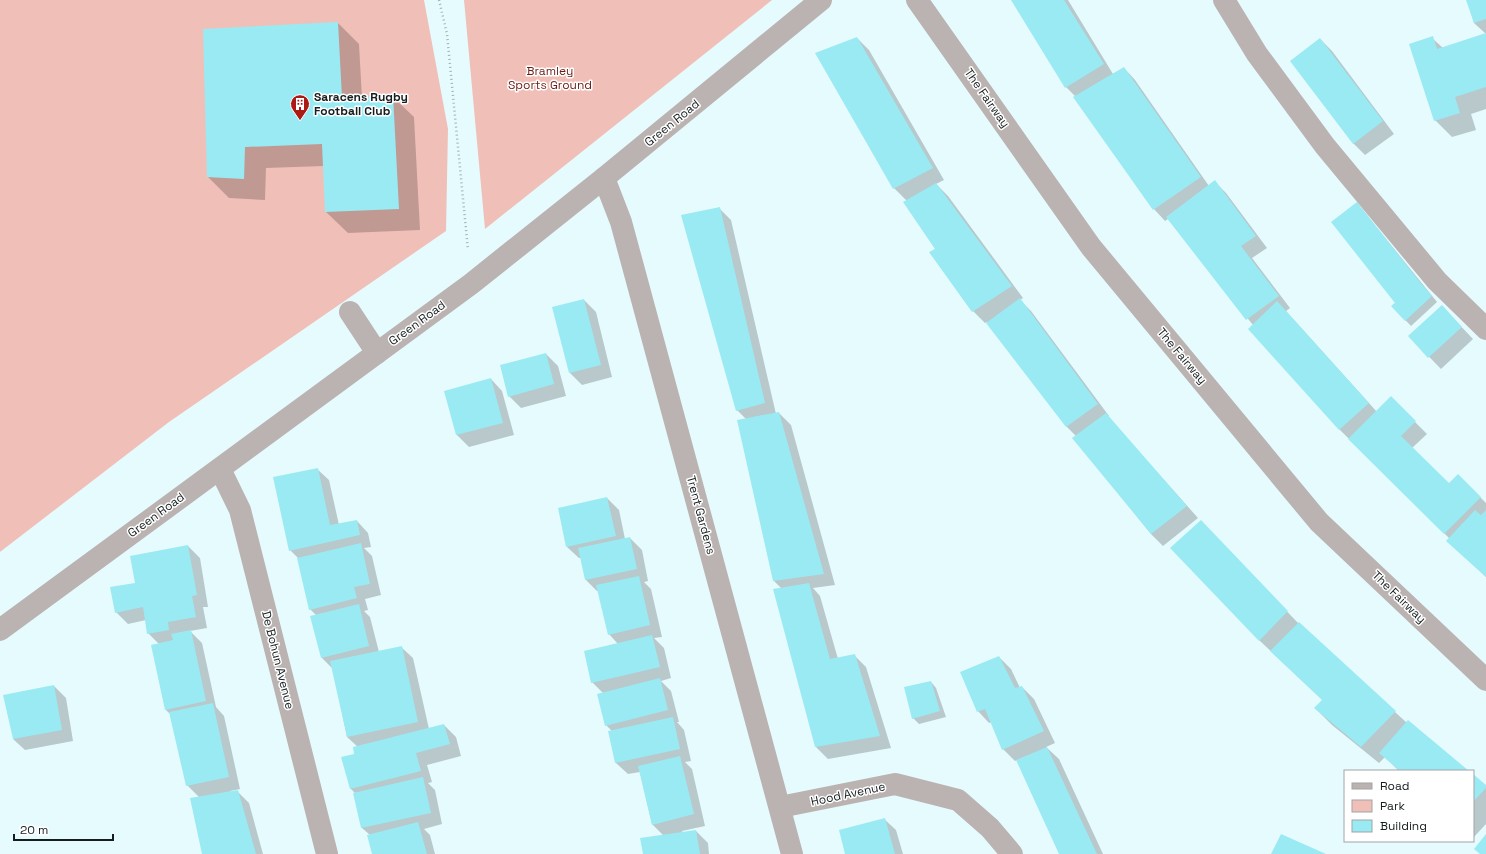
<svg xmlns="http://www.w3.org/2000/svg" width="1486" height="854" viewBox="0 0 1486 854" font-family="'Space Grotesk',sans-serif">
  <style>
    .green { fill: #f0c0b8 }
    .shadow { fill: #0003 }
    .building { fill: #9aeaf4 }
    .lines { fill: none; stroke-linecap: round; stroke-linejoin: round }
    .path { stroke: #a1b2b4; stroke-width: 2.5; stroke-dasharray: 1 3; stroke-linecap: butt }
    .minor { stroke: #bbb3b1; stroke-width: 22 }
    .labels { text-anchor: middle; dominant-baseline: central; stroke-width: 3; stroke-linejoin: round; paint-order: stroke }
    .park-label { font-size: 12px; fill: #6a1e17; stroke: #fff }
    .poi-label { font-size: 12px; font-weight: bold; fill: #151d1e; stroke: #fff; text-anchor: start }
    .street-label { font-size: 12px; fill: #151d1e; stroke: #fff }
  </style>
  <rect width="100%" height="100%" fill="#e6fbfe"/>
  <g class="green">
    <polygon points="0,0 424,0 448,129 446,231 169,422 0,552"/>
    <polygon points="464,0 772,0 485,229"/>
  </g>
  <g class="shadow">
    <polygon points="1013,0 1068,0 1113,74 1124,68 1135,80 1209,186 1215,182 1226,193 1267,248 1252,258 1290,308 1286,311 1377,412 1391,398 1427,434 1412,448 1449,485 1458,475 1486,503 1486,577 1448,541 1450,539 1340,430 1249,329 1253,325 1168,219 1165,221 1154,209 1075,96 1066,87"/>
    <polygon points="1467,0 1486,0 1486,109 1471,114 1476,130 1452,137 1435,120 1432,38 1443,48 1486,34 1474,23"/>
    <polygon points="338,23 359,44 362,98 392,96 414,117 420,230 348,233 326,212 324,166 266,168 265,200 229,198 208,177 204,30"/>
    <polygon points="857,38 869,50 944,180 936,184 948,196 1023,298 1020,300 1031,311 1109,416 1108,417 1198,518 1163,546 1151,534 1074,438 1076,436 1066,426 987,322 985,323 973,311 930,253 936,250 907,201 894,188"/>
    <polygon points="1320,39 1332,51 1394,134 1365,155 1353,143"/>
    <polygon points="1357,203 1437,302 1411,326 1392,306 1396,302"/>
    <polygon points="719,208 731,220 776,414 779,413 791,425 835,585 813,588 820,596 838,659 854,655 866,667 891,748 828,759 816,747 782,589 774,581 746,419 737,410"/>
    <polygon points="584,300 596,312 612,377 582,385 570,373 553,308"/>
    <polygon points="1453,318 1473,339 1441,369 1409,336"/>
    <polygon points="546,354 558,366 566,396 521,408 509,396"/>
    <polygon points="491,379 502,391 514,435 469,447 457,435 445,392"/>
    <polygon points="317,469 329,480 339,525 357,521 368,533 371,547 364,548 372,556 381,595 365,599 368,610 364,611 370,617 379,652 401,647 413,658 429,729 444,725 456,737 461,756 427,765 432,782 428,783 435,790 442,824 424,829 430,835 435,854 373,854 370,835 362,828 354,794 356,794 350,788 358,747 347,737 333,669 322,658 316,615 310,609 298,558 290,550"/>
    <polygon points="607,498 619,510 625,539 630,538 642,550 648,581 644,582 651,589 662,637 654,638 664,648 671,678 661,681 671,691 679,722 677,722 684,730 691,761 685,762 692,769 705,826 682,831 683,833 696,831 708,843 709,854 644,854 664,836 652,824 640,772 628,774 616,763 612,731 606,725 603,693 592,682 618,644 609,634 599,591 597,591 586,580 581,558 579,558 567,547"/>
    <polygon points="1212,533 1299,624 1407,723 1468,771 1399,771 1385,757 1379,763 1332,725 1315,708 1323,700 1260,641 1171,548"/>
    <polygon points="188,546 200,558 208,607 203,607 207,628 190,631 202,643 216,707 224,716 240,789 230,791 230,793 237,791 249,803 263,854 204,854 200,798 187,785 170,714 166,710 159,644 148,633 146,620 128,624 116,612 136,584"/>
    <polygon points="999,657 1011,669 1020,688 1022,687 1034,699 1055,743 1046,747 1059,759 1103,854 1060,854 1017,760 1015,761 1003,749 992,722 989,723 978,711"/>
    <polygon points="931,682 936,688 946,717 919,724 913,718"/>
    <polygon points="54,686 66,698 73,741 25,750 13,739"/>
    <polygon points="1473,775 1486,786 1486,824 1473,838"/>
    <polygon points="884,819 896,830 903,854 846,854"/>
  </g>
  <g class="building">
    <polygon points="1011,0 1064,0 1104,64 1065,88"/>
    <polygon points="1466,0 1486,0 1486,19 1474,23"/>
    <polygon points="338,22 342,98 393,95 399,209 325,212 322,144 245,147 244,179 207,177 203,29"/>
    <polygon points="1486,33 1486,87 1455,97 1460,113 1434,121 1409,44 1433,36 1437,49"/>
    <polygon points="857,37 933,168 893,189 815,53"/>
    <polygon points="1320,38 1383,121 1353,144 1290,61"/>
    <polygon points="1124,67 1201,177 1153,210 1073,97"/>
    <polygon points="1215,180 1256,236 1241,246 1279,296 1246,320 1166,217"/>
    <polygon points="936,183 1012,286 972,312 929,252 935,249 903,202"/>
    <polygon points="1357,202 1419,281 1432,296 1405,321 1391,306 1395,303 1331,222"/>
    <polygon points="720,207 765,403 736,411 681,215"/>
    <polygon points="1020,298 1098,404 1066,427 986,323"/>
    <polygon points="584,299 601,365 569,373 552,307"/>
    <polygon points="1277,301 1369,403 1339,430 1248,329"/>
    <polygon points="1442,305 1462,327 1428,358 1408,336"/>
    <polygon points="546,353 554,384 508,397 500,365"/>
    <polygon points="491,378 503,423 456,435 444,391"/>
    <polygon points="1391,396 1416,421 1401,436 1449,483 1458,474 1481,497 1444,534 1348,439"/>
    <polygon points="779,412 824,574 773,581 737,420"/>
    <polygon points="1106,413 1187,506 1151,534 1072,438"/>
    <polygon points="318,468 330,525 357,520 360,535 289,551 273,477"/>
    <polygon points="607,497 616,536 566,547 558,508"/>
    <polygon points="1475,510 1481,515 1486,510 1486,577 1446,541"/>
    <polygon points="1201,520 1288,611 1259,641 1170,548"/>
    <polygon points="630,537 637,569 585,580 578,548"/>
    <polygon points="361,543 370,584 354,587 357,598 309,610 297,558"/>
    <polygon points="188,545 197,595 192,596 196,617 168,622 169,630 147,634 143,607 115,613 110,587 135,583 130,556"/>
    <polygon points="639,576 650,625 608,635 596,585"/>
    <polygon points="809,583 830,659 855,654 880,736 815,747 773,589"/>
    <polygon points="359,604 369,646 321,658 310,616"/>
    <polygon points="1299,622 1396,711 1361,747 1314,708 1322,700 1270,651"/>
    <polygon points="191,630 206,701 165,710 151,645 173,640 171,634"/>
    <polygon points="652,635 660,667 591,683 584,651"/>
    <polygon points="402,646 418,722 347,737 330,661"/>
    <polygon points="999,656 1015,688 1022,686 1044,731 1002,750 985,709 977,712 960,672"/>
    <polygon points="660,678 668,710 605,726 597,694"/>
    <polygon points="931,681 940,711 912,719 904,687"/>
    <polygon points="54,685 62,730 13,739 3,695"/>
    <polygon points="213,703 229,777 186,786 169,712"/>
    <polygon points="673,717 680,749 615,763 608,731"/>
    <polygon points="1408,720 1469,771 1400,771 1379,753"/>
    <polygon points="444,724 450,744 416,753 421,771 350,789 341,757 354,754 353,747"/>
    <polygon points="1047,747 1097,854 1059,854 1016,760"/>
    <polygon points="680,756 694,814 652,825 638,766"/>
    <polygon points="1473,774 1486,785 1486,788 1473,802"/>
    <polygon points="423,777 431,813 361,828 353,793"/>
    <polygon points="238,790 256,854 202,854 190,798"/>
    <polygon points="885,818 895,854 845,854 839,830"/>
    <polygon points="418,822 427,854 372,854 367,835"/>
    <polygon points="696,830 700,854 643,854 640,838"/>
    <polygon points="1281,834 1326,854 1271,854"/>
    <polygon points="1486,834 1486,854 1480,854 1474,849"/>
  </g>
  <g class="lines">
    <polyline class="path" points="439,0 447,34 468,250"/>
    <g class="minor">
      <polyline points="917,0 1091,247 1319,522 1486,680"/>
      <polyline points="1224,0 1257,54 1325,146 1437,281 1486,329"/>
      <polyline points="604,178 621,222 792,854"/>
      <polyline points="350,312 377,353"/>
      <polyline points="220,469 240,510 327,854"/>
      <polyline points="0,630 471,284 604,178 821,0"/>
      <polyline points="780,807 895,784 958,800 990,828 1012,854"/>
    </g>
  </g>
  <defs>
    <g id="building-pin" transform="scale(1)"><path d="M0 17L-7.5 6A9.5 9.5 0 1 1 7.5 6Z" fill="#ab1a13" stroke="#fff"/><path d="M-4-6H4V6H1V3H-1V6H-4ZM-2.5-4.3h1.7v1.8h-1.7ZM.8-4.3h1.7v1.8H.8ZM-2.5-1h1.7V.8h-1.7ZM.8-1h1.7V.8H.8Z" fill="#fff"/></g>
  </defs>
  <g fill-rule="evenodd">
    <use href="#building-pin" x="300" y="104"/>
  </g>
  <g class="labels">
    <g class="park-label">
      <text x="550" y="71">Bramley<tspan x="550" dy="14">Sports Ground</tspan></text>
    </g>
    <g class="poi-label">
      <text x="314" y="97">Saracens Rugby<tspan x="314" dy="14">Football Club</tspan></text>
    </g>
    <g class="street-label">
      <text transform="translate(987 98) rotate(55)">The Fairway</text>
      <text transform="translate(672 123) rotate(-39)">Green Road</text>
      <text transform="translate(417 323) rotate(-36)">Green Road</text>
      <text transform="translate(1182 356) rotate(50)">The Fairway</text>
      <text transform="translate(156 515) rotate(-36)">Green Road</text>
      <text transform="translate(701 515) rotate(75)">Trent Gardens</text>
      <text transform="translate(1399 597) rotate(44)">The Fairway</text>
      <text transform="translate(278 660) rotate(76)">De Bohun Avenue</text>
      <text transform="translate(848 794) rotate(-12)">Hood Avenue</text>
    </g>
  </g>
  <rect x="1344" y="770" width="130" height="72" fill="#ffffff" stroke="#a1a5a5"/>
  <rect x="1352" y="783" width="20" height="6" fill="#bbb3b1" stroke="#a1a5a5"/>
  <text x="1380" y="790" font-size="12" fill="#151d1e">Road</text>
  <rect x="1352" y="800" width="20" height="12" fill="#f0c0b8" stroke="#a1a5a5"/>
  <text x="1380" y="810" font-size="12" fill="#151d1e">Park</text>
  <rect x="1352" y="820" width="20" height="12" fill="#9aeaf4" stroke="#a1a5a5"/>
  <text x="1380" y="830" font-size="12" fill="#151d1e">Building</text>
  <path d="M14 834v6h99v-6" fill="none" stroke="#151d1e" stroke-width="2"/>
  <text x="20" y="834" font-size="12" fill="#151d1e" stroke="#ffffff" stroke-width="3" paint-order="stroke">20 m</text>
</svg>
